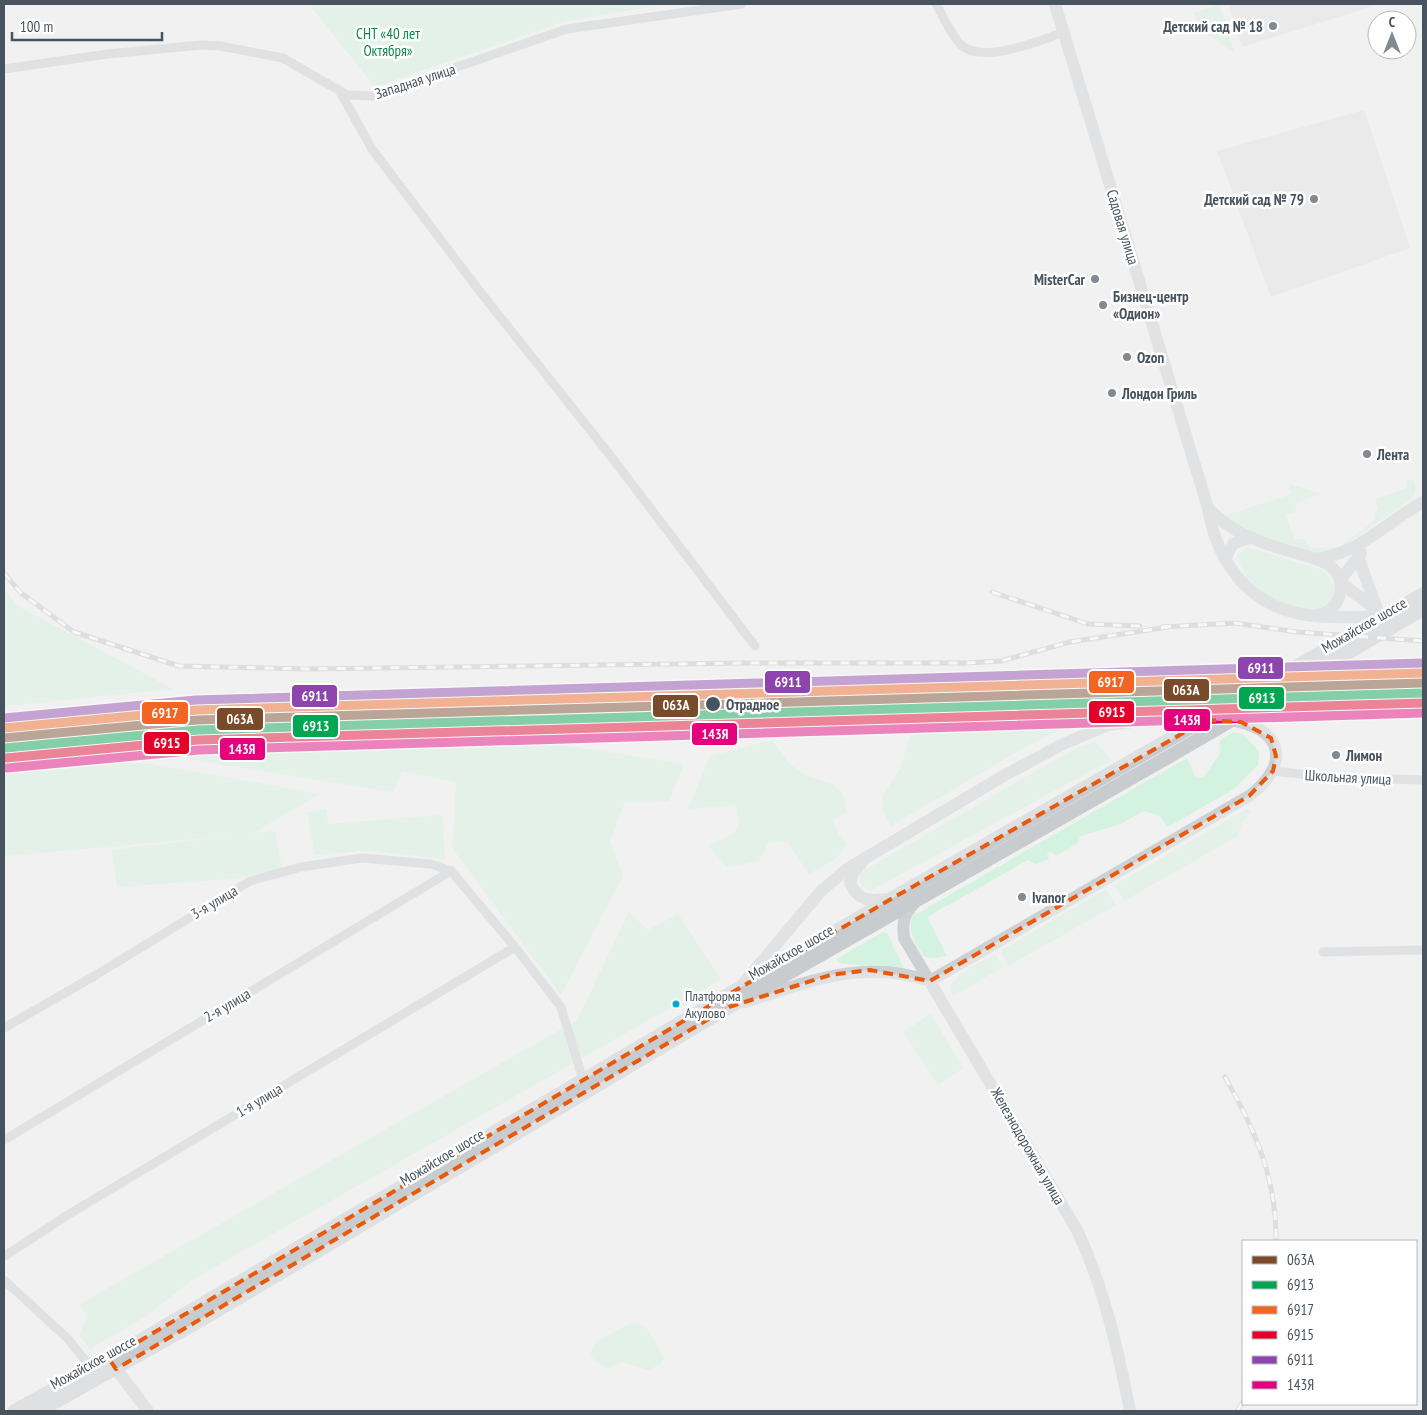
<svg xmlns="http://www.w3.org/2000/svg" width="1427" height="1415" viewBox="0 0 1427 1415" font-family="'PT Sans Narrow',sans-serif">
  <style>
    .education { fill: #e3e2e3 }
    .green { fill: #d4f2e0 }
    .lines { fill: none; stroke-linecap: round; stroke-linejoin: round }
    .street { stroke: #cccfd2; stroke-width: 9 }
    .secondary { stroke: #cdd1d3; stroke-width: 12 }
    .primary { stroke: #c8cccf; stroke-width: 14 }
    .rail-casing { stroke: #c6c8ca; stroke-width: 5 }
    .rail { stroke: #fff; stroke-width: 3; stroke-dasharray: 9; stroke-linecap: butt }
    .rail-1-casing { stroke: #fff; stroke-width: 12 }
    .rail-2-casing { stroke: #fff; stroke-width: 12 }
    .rail-3-casing { stroke: #fff; stroke-width: 12 }
    .rail-4-casing { stroke: #fff; stroke-width: 12 }
    .rail-5-casing { stroke: #fff; stroke-width: 12 }
    .rail-6-casing { stroke: #fff; stroke-width: 12 }
    .rail-1 { stroke: #7a4b2a; stroke-width: 9 }
    .rail-2 { stroke: #00a651; stroke-width: 9 }
    .rail-3 { stroke: #f26522; stroke-width: 9 }
    .rail-4 { stroke: #e4002b; stroke-width: 9 }
    .rail-5 { stroke: #8e44ad; stroke-width: 9 }
    .rail-6 { stroke: #e5007d; stroke-width: 9 }
    .marked { fill: none; stroke: #e8590c; stroke-width: 4; stroke-dasharray: 10 6; stroke-linejoin: round }
    .poi-dot { fill: #828a91; stroke: #fff; stroke-width: 2 }
    .stop-dot { fill: #47535e; stroke: #fff; stroke-width: 2 }
    .bus-dot { fill: #00a9ce; stroke: #fff; stroke-width: 2 }
    .labels { text-anchor: middle; dominant-baseline: central; stroke-width: 5; stroke-linejoin: round; paint-order: stroke }
    .bus-label { font-size: 14px; fill: #47535e; stroke: #fff; text-anchor: start }
    .poi-label { font-size: 15px; font-weight: bold; fill: #47535e; stroke: #fff; text-anchor: start }
    .park-label { font-size: 15px; fill: #12854e; stroke: #fff }
    .street-label { font-size: 15px; fill: #47535e; stroke: #fff }
    .stop-label { font-size: 15px; font-weight: bold; fill: #47535e; stroke: #fff; text-anchor: start }
    .line-badge { stroke: #fff; stroke-width: 2 }
    .badge-label { font-size: 14px; text-anchor: middle; font-weight: bold; fill: #fff }
  </style>
  <rect width="100%" height="100%" fill="#f1f1f1"/>
  <g class="education">
    <polygon points="1228,4 1380,4 1242,47"/>
    <polygon points="1364,110 1410,248 1271,297 1217,151"/>
  </g>
  <g class="green">
    <polygon points="314,4 667,4 565,21 375,87 311,7"/>
    <polygon points="1219,4 1235,53 1200,30 1194,13"/>
    <path d="M 1406,479 L 1414,481 C 1417,489 1415,494 1410,500 L 1336,551 C 1310,561 1244,533 1224,516 L 1291,494 L 1289,484 L 1322,494 L 1295,503 L 1296,512 L 1286,515 L 1294,539 L 1303,539 L 1311,548 L 1339,547 L 1375,520 L 1374,511 L 1378,510 L 1375,499 L 1407,488 Z"/>
    <path d="M 1247,547 L 1323,570 C 1338,585 1337,596 1321,610 C 1285,609 1247,594 1237,555 Z"/>
    <polygon points="4,589 18,606 173,689 4,706"/>
    <polygon points="1071,711 1079,718 1078,721 1020,750 891,826 883,810 883,795 900,769 911,733 919,727"/>
    <polygon points="470,731 684,764 669,801 625,802 610,841 623,876 561,995 453,849 456,782 402,771 393,792 151,753 153,737"/>
    <path d="M 1233,732 L 1243,734 L 1259,751 L 1258,765 L 1234,789 L 1168,827 L 1158,815 L 1143,811 L 1121,824 L 1081,836 L 1076,844 L 1057,856 L 1050,851 L 1047,854 L 1049,859 L 1035,864 L 1028,860 L 927,917 L 947,956 L 936,958 L 925,957 C 916,944 906,931 913,916 L 1187,758 L 1196,778 L 1203,778 L 1219,755 L 1220,740 Z"/>
    <path d="M 773,740 C 781,752 786,762 798,770 C 823,788 842,774 847,811 L 833,821 L 838,834 L 847,843 L 837,858 L 809,874 L 787,842 L 769,842 L 759,861 L 727,867 L 708,846 L 735,833 L 739,823 L 736,805 L 688,809 L 710,756 Z"/>
    <polygon points="1096,742 1111,760 870,891 862,885 860,877 865,870 1020,780 1079,747"/>
    <polygon points="68,758 151,764 320,794 253,833 275,831 282,869 230,879 117,887 112,850 231,836 4,856 4,765"/>
    <polygon points="1249,808 1251,813 1242,822 1238,836 1124,901 1114,885"/>
    <polygon points="326,809 328,824 442,815 445,859 365,850 315,855 307,812"/>
    <polygon points="1106,889 1116,905 1008,966 1001,952 1003,949"/>
    <polygon points="629,912 648,930 678,914 721,979 192,1280 148,1315 90,1349 79,1335 87,1316 80,1304 577,1020"/>
    <polygon points="883,932 887,933 904,969 838,963 836,959"/>
    <path d="M 995,954 L 1003,967 L 956,995 L 952,995 L 951,984 C 964,970 978,963 995,954 Z"/>
    <polygon points="931,1014 963,1068 938,1085 903,1032"/>
    <polygon points="638,1322 647,1329 664,1357 661,1364 648,1370 623,1362 606,1369 590,1356 595,1342 627,1325"/>
  </g>
  <g class="lines">
    <g class="street">
      <path d="M 936,4 C 943,16 950,33 960,44 C 982,66 1039,40 1065,32"/>
      <polyline points="4,69 108,54 201,45 220,46 283,58 347,95 373,96 567,29 742,4"/>
      <polyline points="339,90 372,149 478,289 613,459 755,646"/>
      <polyline points="1273,771 1327,777 1423,780"/>
      <polyline points="451,871 515,947 561,1007 583,1080"/>
      <polyline points="1323,952 1423,950"/>
      <polyline points="4,1028 96,975 250,881 301,867 362,858 431,864 451,871"/>
      <polyline points="4,1140 451,871"/>
      <polyline points="5,1256 66,1216 515,947"/>
      <polyline points="4,1280 68,1339 92,1369"/>
    </g>
    <g class="secondary">
      <path d="M 1055,4 L 1208,508 C 1212,532 1219,552 1233,571 C 1271,624 1328,618 1386,616"/>
      <path d="M 1208,508 C 1232,534 1260,542 1292,552 C 1304,555 1318,558 1329,565 C 1349,579 1342,611 1318,615"/>
      <polyline points="1358,557 1378,612"/>
      <polyline points="1225,559 1233,544 1248,538"/>
      <path d="M 1317,559 C 1362,552 1385,523 1423,502"/>
      <polyline points="1340,581 1361,553"/>
      <polyline points="1340,582 1378,611"/>
      <path d="M 861,864 L 853,873 L 850,883 C 859,903 871,900 891,899"/>
      <path d="M 915,902 C 904,915 902,921 904,938 L 1077,1230 C 1104,1287 1118,1350 1130,1411"/>
      <polyline points="742,985 821,891 847,869 1005,775 1063,744 1108,725 1147,720 1205,720"/>
      <path d="M 745,1002 C 808,982 863,958 930,981 L 1249,796 C 1293,763 1282,726 1227,720"/>
      <polyline points="110,1361 148,1411"/>
    </g>
    <g class="primary">
      <polyline points="15,1411 109,1359 891,899 1423,594"/>
      <polyline points="39,1411 201,1320 729,1007 1170,756 1423,609"/>
    </g>
    <g class="rail-casing">
      <g id="rail">
        <polyline points="4,573 21,593 74,632 179,666 308,669 744,663 967,663 1001,661 1070,642 1168,627"/>
        <polyline points="992,592 1088,624 1140,626"/>
        <polyline points="1162,627 1235,623 1297,632 1423,641"/>
        <path d="M 1225,1077 C 1255,1130 1277,1179 1276,1241"/>
        <polyline points="1237,1411 1243,1402"/>
      </g>
    </g>
    <use href="#rail" class="rail"/>
    <g class="rail-1-casing">
      <polyline id="rail-1" points="4,738 197,720 1423,683"/>
    </g>
    <g class="rail-2-casing">
      <polyline id="rail-2" points="5,748 198,730 1423,693"/>
    </g>
    <g class="rail-3-casing">
      <polyline id="rail-3" points="4,728 197,710 1423,673"/>
    </g>
    <g class="rail-4-casing">
      <polyline id="rail-4" points="6,758 198,740 1423,703"/>
    </g>
    <g class="rail-5-casing">
      <polyline id="rail-5" points="4,718 196,700 1422,663"/>
    </g>
    <g class="rail-6-casing">
      <polyline id="rail-6" points="7,768 199,750 1423,713"/>
    </g>
    <use href="#rail-1" class="rail-1"/>
    <use href="#rail-2" class="rail-2"/>
    <use href="#rail-3" class="rail-3"/>
    <use href="#rail-4" class="rail-4"/>
    <use href="#rail-5" class="rail-5"/>
    <use href="#rail-6" class="rail-6"/>
  </g>
  <path d="M0 0H1427V1415H0ZM 1206,720 L 1241,722 L 1271,738 L 1276,756 L 1273,771 L 1249,796 L 930,981 L 870,970 L 830,975 L 729,1007 L 116,1369 L 109,1359 L 891,899 Z" fill="#f1f1f1" fill-opacity=".55" fill-rule="evenodd"/>
  <path class="marked" d="M 1206,720 L 1241,722 L 1271,738 L 1276,756 L 1273,771 L 1249,796 L 930,981 L 870,970 L 830,975 L 729,1007 L 116,1369 L 109,1359 L 891,899 Z"/>
  <g class="poi-dot">
    <circle cx="1273" cy="26" r="5"/>
    <circle cx="1314" cy="199" r="5"/>
    <circle cx="1095" cy="279" r="5"/>
    <circle cx="1103" cy="305" r="5"/>
    <circle cx="1127" cy="357" r="5"/>
    <circle cx="1112" cy="393" r="5"/>
    <circle cx="1367" cy="454" r="5"/>
    <circle cx="1336" cy="755" r="5"/>
    <circle cx="1022" cy="897" r="5"/>
  </g>
  <circle class="stop-dot" cx="713" cy="704" r="8"/>
  <circle class="bus-dot" cx="676" cy="1004" r="4.5"/>
  <g class="labels">
    <g class="bus-label">
      <text x="685" y="996">Платформа<tspan x="685" dy="17">Акулово</tspan></text>
    </g>
    <g class="poi-label">
      <text x="1263" y="26" text-anchor="end">Детский сад № 18</text>
      <text x="1304" y="199" text-anchor="end">Детский сад № 79</text>
      <text x="1085" y="279" text-anchor="end">MisterCar</text>
      <text x="1113" y="296">Бизнец-центр<tspan x="1113" dy="17">«Одион»</tspan></text>
      <text x="1137" y="357">Ozon</text>
      <text x="1122" y="393">Лондон Гриль</text>
      <text x="1377" y="454">Лента</text>
      <text x="1346" y="755">Лимон</text>
      <text x="1032" y="897">Ivanor</text>
    </g>
    <g class="park-label">
      <text x="388" y="33">СНТ «40 лет<tspan x="388" dy="17">Октября»</tspan></text>
    </g>
    <g class="street-label">
      <text transform="translate(415 81) rotate(-18)">Западная улица</text>
      <text transform="translate(1123 227) rotate(73)">Садовая улица</text>
      <text transform="translate(1364 625) rotate(-30)">Можайское шоссе</text>
      <text transform="translate(1348 777) rotate(3)">Школьная улица</text>
      <text transform="translate(214 902) rotate(-31)">3-я улица</text>
      <text transform="translate(791 952) rotate(-30)">Можайское шоссе</text>
      <text transform="translate(227 1005) rotate(-31)">2-я улица</text>
      <text transform="translate(259 1100) rotate(-31)">1-я улица</text>
      <text transform="translate(1028 1146) rotate(60)">Железнодорожная улица</text>
      <text transform="translate(442 1157) rotate(-31)">Можайское шоссе</text>
      <text transform="translate(93 1362) rotate(-29)">Можайское шоссе</text>
    </g>
    <g class="stop-label">
      <text x="726" y="704">Отрадное</text>
    </g>
  </g>
  <g class="line-badge">
    <rect x="1237" y="656" width="47" height="24" rx="5" fill="#8e44ad"/>
    <rect x="764" y="670" width="47" height="24" rx="5" fill="#8e44ad"/>
    <rect x="1088" y="670" width="47" height="24" rx="5" fill="#f26522"/>
    <rect x="1163" y="678" width="47" height="24" rx="5" fill="#7a4b2a"/>
    <rect x="291" y="684" width="47" height="24" rx="5" fill="#8e44ad"/>
    <rect x="1238" y="686" width="47" height="24" rx="5" fill="#00a651"/>
    <rect x="652" y="694" width="47" height="24" rx="5" fill="#7a4b2a"/>
    <rect x="1088" y="700" width="47" height="24" rx="5" fill="#e4002b"/>
    <rect x="141" y="701" width="48" height="24" rx="5" fill="#f26522"/>
    <rect x="216" y="707" width="48" height="24" rx="5" fill="#7a4b2a"/>
    <rect x="1163" y="708" width="48" height="24" rx="5" fill="#e5007d"/>
    <rect x="292" y="714" width="47" height="24" rx="5" fill="#00a651"/>
    <rect x="691" y="722" width="47" height="24" rx="5" fill="#e5007d"/>
    <rect x="143" y="731" width="47" height="24" rx="5" fill="#e4002b"/>
    <rect x="219" y="737" width="47" height="24" rx="5" fill="#e5007d"/>
  </g>
  <g class="badge-label">
    <text x="1261" y="673">6911</text>
    <text x="788" y="687">6911</text>
    <text x="1111" y="687">6917</text>
    <text x="1186" y="695">063А</text>
    <text x="315" y="701">6911</text>
    <text x="1262" y="703">6913</text>
    <text x="676" y="710">063А</text>
    <text x="1112" y="717">6915</text>
    <text x="165" y="718">6917</text>
    <text x="240" y="724">063А</text>
    <text x="1187" y="725">143Я</text>
    <text x="316" y="731">6913</text>
    <text x="715" y="739">143Я</text>
    <text x="167" y="748">6915</text>
    <text x="242" y="754">143Я</text>
  </g>
  <rect width="1427" height="1415" fill="none" stroke="#47535e" stroke-width="10"/>
  <rect x="1242" y="1240" width="175" height="165" fill="#ffffff" stroke="#b5babf"/>
  <rect x="1252" y="1256" width="25" height="8" fill="#7a4b2a" stroke="#b5babf"/>
  <text x="1287" y="1265" font-size="15" fill="#47535e">063А</text>
  <rect x="1252" y="1281" width="25" height="8" fill="#00a651" stroke="#b5babf"/>
  <text x="1287" y="1290" font-size="15" fill="#47535e">6913</text>
  <rect x="1252" y="1306" width="25" height="8" fill="#f26522" stroke="#b5babf"/>
  <text x="1287" y="1315" font-size="15" fill="#47535e">6917</text>
  <rect x="1252" y="1331" width="25" height="8" fill="#e4002b" stroke="#b5babf"/>
  <text x="1287" y="1340" font-size="15" fill="#47535e">6915</text>
  <rect x="1252" y="1356" width="25" height="8" fill="#8e44ad" stroke="#b5babf"/>
  <text x="1287" y="1365" font-size="15" fill="#47535e">6911</text>
  <rect x="1252" y="1381" width="25" height="8" fill="#e5007d" stroke="#b5babf"/>
  <text x="1287" y="1390" font-size="15" fill="#47535e">143Я</text>
  <g transform="translate(1392 35)"><circle r="24" fill="#ffffff" stroke="#b5babf"/>
  <path d="M0-4L9 19L0 12L-9 19Z" fill="#828a91"/>
  <text y="-8" font-size="14" font-weight="bold" text-anchor="middle" fill="#47535e">С</text>
  </g>
  <path d="M12 32v8h150v-8" fill="none" stroke="#47535e" stroke-width="2.5"/>
  <text x="20" y="32" font-size="15" fill="#47535e" stroke="#ffffff" stroke-width="4" paint-order="stroke">100 m</text>
</svg>
